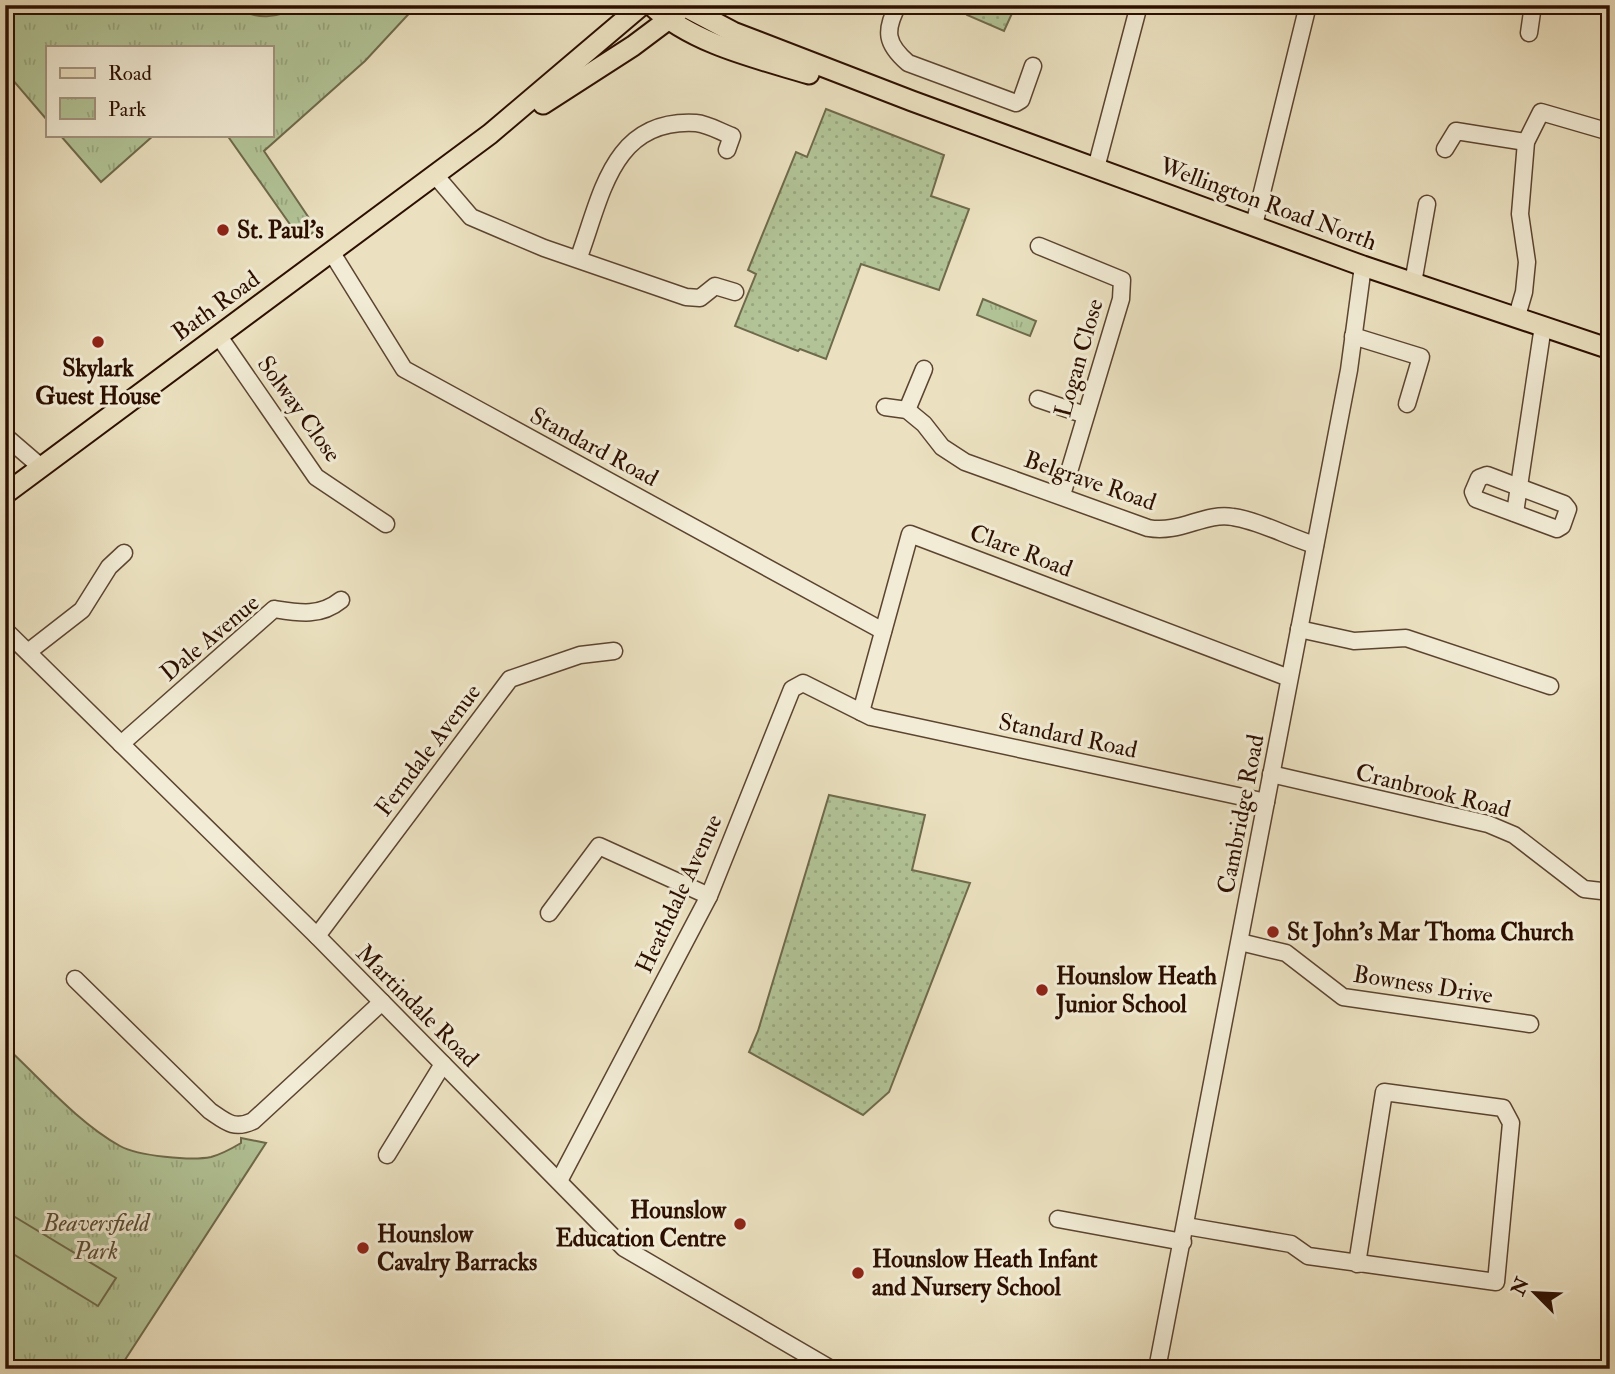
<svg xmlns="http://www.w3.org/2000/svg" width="1615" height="1374" viewBox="0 0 1615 1374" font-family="'IM FELL Double Pica',serif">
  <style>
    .grass { fill: url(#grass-dots); stroke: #6f6a4c; stroke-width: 2 }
    .park { fill: url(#park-tufts); stroke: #6f6a4c; stroke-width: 2 }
    .pitch { fill: #b2c497; stroke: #6f6a4c; stroke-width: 2 }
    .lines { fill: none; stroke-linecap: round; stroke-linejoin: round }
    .minor-casing { stroke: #5c4430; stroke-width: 19 }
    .major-casing { stroke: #2c0f00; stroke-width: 23 }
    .minor { stroke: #f2ecd6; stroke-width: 16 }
    .major { stroke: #ebe1c0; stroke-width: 19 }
    .poi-dot { fill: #8f2418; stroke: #f2ecd6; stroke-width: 2.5 }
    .labels { text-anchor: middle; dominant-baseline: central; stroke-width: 6; stroke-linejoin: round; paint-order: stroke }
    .street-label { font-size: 24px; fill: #2c0f00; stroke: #f2ecd6 }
    .poi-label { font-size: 24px; font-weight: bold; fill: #2c0f00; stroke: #f2ecd6; text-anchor: start }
    .park-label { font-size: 24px; font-style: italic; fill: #5b4e35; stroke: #f2ecd6 }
  </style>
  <defs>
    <pattern id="grass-dots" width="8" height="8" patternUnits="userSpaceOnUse" patternTransform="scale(1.75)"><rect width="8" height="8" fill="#b2c497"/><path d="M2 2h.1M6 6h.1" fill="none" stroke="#99a780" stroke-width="1.8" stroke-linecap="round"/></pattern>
    <pattern id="park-tufts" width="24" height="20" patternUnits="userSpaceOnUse" patternTransform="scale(1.75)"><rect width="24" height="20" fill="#b2c497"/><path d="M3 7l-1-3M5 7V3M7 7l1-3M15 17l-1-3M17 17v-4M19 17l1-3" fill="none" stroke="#99a780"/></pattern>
  </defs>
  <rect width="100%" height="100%" fill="#ebe1c0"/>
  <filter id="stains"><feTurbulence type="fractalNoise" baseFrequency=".00286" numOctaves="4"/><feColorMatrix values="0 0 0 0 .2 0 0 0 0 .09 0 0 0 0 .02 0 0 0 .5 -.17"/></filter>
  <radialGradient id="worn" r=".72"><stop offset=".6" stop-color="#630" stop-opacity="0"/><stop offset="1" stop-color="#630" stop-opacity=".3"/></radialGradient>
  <g class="grass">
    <polygon points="958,5 1006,5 1014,9 1004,31 967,15"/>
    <polygon points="826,109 944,155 931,196 969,209 939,290 861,264 826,359 800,349 798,351 735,326 756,274 748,270 796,152 807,157"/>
    <polygon points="829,795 925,815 912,870 970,883 889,1092 863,1115 749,1052 758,1031"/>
  </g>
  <g class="park">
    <polygon points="5,5 417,5 365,61 264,151 317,230 301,240 227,135 271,135 271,47 47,47 47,120 5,71"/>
    <polygon points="60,135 154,135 101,182"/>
    <polygon points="983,299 1036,321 1030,336 977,315"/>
    <path d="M 5,1046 C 41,1079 77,1122 120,1146 C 138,1156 191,1161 211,1157 C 222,1154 231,1149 241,1143 L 241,1138 L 266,1143 L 119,1369 L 5,1369 Z"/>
  </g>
  <g class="pitch">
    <path d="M 234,5 L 300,5 C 279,19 254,21 234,5 Z"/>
    <polygon points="5,1211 116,1278 98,1306 5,1249"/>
  </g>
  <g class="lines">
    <g class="minor-casing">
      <g id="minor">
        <path d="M 898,5 C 884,31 886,44 908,63 L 1016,103 L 1021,100 L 1033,66"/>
        <polyline points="1529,33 1533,5"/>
        <polyline points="1445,149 1456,131 1526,142"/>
        <polyline points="1096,168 1139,5"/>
        <polyline points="435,175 471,217 544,248 686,297 700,298 715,286 735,292"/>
        <polyline points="1254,225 1308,5"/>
        <polyline points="1039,246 1122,280 1121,299 1062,495"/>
        <polyline points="332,253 404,369 883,631"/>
        <path d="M 579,257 C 602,195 612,118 696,123 C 708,124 721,132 732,136 L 727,150"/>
        <polyline points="1413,283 1427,204"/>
        <polyline points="1517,316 1524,292 1527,262 1520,214 1526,142 1541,112 1603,130"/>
        <polyline points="218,335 316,477 386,524"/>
        <polyline points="1353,336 1421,357 1407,404"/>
        <polyline points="1038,399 1085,415"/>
        <path d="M 885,407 L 907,410 L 924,424 L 942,447 L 965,462 L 1148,528 C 1181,534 1204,512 1233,517 C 1260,521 1288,537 1315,545"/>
        <polyline points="907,410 924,369"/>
        <polyline points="5,436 41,467"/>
        <polygon points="1487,475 1564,504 1568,509 1562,526 1557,529 1476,499 1473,492 1479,478"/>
        <polyline points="1515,513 1543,326"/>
        <polyline points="1299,629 1354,641 1406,638 1550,686"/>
        <polyline points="5,630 317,936 624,1248 831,1369"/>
        <polyline points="28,652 82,610 109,567 124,553"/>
        <polyline points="861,712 910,534 1289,678"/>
        <path d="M 121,744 L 274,609 C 299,613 320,617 341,600"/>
        <polyline points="1271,774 1488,824 1514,835 1584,889 1610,892"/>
        <polyline points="549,913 599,846 709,896"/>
        <polyline points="317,936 510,679 580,655 614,651"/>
        <polyline points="1240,942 1286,953 1343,997 1530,1024"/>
        <path d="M 75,979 L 210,1111 C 226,1122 234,1130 253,1121 L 382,1002"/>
        <polyline points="387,1155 443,1064"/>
        <polyline points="559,1181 709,896 792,689 803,683 871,717 1266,802"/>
        <polyline points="1058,1219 1183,1242"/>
        <polyline points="1186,1226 1291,1244 1308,1256 1496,1282 1511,1123 1503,1108 1384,1092 1357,1264"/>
        <polyline points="1157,1369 1349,370 1363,266"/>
      </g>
    </g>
    <g class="major-casing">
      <g id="major">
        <path d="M 651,5 C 693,44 756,58 809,74"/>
        <polyline points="682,5 733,32 912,101 1363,266 1610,349"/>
        <polyline points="543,104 633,46 677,13"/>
        <polyline points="5,494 490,134 642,5"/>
      </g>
    </g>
    <use href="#minor" class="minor"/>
    <use href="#major" class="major"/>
  </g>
  <g class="poi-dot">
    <circle cx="223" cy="230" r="7"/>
    <circle cx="98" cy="342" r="7"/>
    <circle cx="1273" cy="932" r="7"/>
    <circle cx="1042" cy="990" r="7"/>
    <circle cx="740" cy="1224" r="7"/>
    <circle cx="363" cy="1248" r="7"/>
    <circle cx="858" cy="1273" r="7"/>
  </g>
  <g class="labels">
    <g class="street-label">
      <text transform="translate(1268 204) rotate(20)">Wellington Road North</text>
      <text transform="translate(216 306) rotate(-36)">Bath Road</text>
      <text transform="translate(1079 358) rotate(-74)">Logan Close</text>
      <text transform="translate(299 409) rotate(54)">Solway Close</text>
      <text transform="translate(594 447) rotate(28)">Standard Road</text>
      <text transform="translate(1090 481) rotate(19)">Belgrave Road</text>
      <text transform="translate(1021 551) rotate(21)">Clare Road</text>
      <text transform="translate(210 638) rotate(-40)">Dale Avenue</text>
      <text transform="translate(1068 736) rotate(12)">Standard Road</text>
      <text transform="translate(428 750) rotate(-53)">Ferndale Avenue</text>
      <text transform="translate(1433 791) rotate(14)">Cranbrook Road</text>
      <text transform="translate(1241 814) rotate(-79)">Cambridge Road</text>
      <text transform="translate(679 894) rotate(-65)">Heathdale Avenue</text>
      <text transform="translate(1423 985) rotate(9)">Bowness Drive</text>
      <text transform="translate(417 1006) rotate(45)">Martindale Road</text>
    </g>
    <g class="poi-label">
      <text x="237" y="230">St. Paul's</text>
      <text x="98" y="368" text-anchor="middle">Skylark<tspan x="98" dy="28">Guest House</tspan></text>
      <text x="1287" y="932">St John's Mar Thoma Church</text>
      <text x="1056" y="976">Hounslow Heath<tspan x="1056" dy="28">Junior School</tspan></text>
      <text x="726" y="1210" text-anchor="end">Hounslow<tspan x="726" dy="28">Education Centre</tspan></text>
      <text x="377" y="1234">Hounslow<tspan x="377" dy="28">Cavalry Barracks</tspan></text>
      <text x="872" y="1259">Hounslow Heath Infant<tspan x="872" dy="28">and Nursery School</tspan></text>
    </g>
    <g class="park-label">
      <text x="96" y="1223">Beaversfield<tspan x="96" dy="28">Park</tspan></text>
    </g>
  </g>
  <rect width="1615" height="1374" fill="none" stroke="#ebe1c0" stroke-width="28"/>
  <rect x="7" y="7" width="1601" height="1360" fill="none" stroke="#2c0f00" stroke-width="3.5"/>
  <rect x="14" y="14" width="1587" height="1346" fill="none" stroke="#2c0f00" stroke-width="2"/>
  <rect x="46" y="46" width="228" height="91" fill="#f2ecd6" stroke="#a39480" stroke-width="2"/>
  <rect x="60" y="68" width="35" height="10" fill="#ebe1c0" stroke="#a39480" stroke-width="2"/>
  <text x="108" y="80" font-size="21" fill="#2c0f00">Road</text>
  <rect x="60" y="98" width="35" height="21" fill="url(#park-tufts)" stroke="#a39480" stroke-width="2"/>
  <text x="108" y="116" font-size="21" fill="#2c0f00">Park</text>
  <g transform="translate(1535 1293) rotate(294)" stroke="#f2ecd6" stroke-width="5" paint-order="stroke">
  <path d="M0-5L12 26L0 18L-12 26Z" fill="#2c0f00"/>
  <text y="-10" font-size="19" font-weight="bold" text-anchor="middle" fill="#2c0f00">N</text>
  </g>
  <rect width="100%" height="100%" filter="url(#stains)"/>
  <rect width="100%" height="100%" fill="url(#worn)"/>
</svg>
